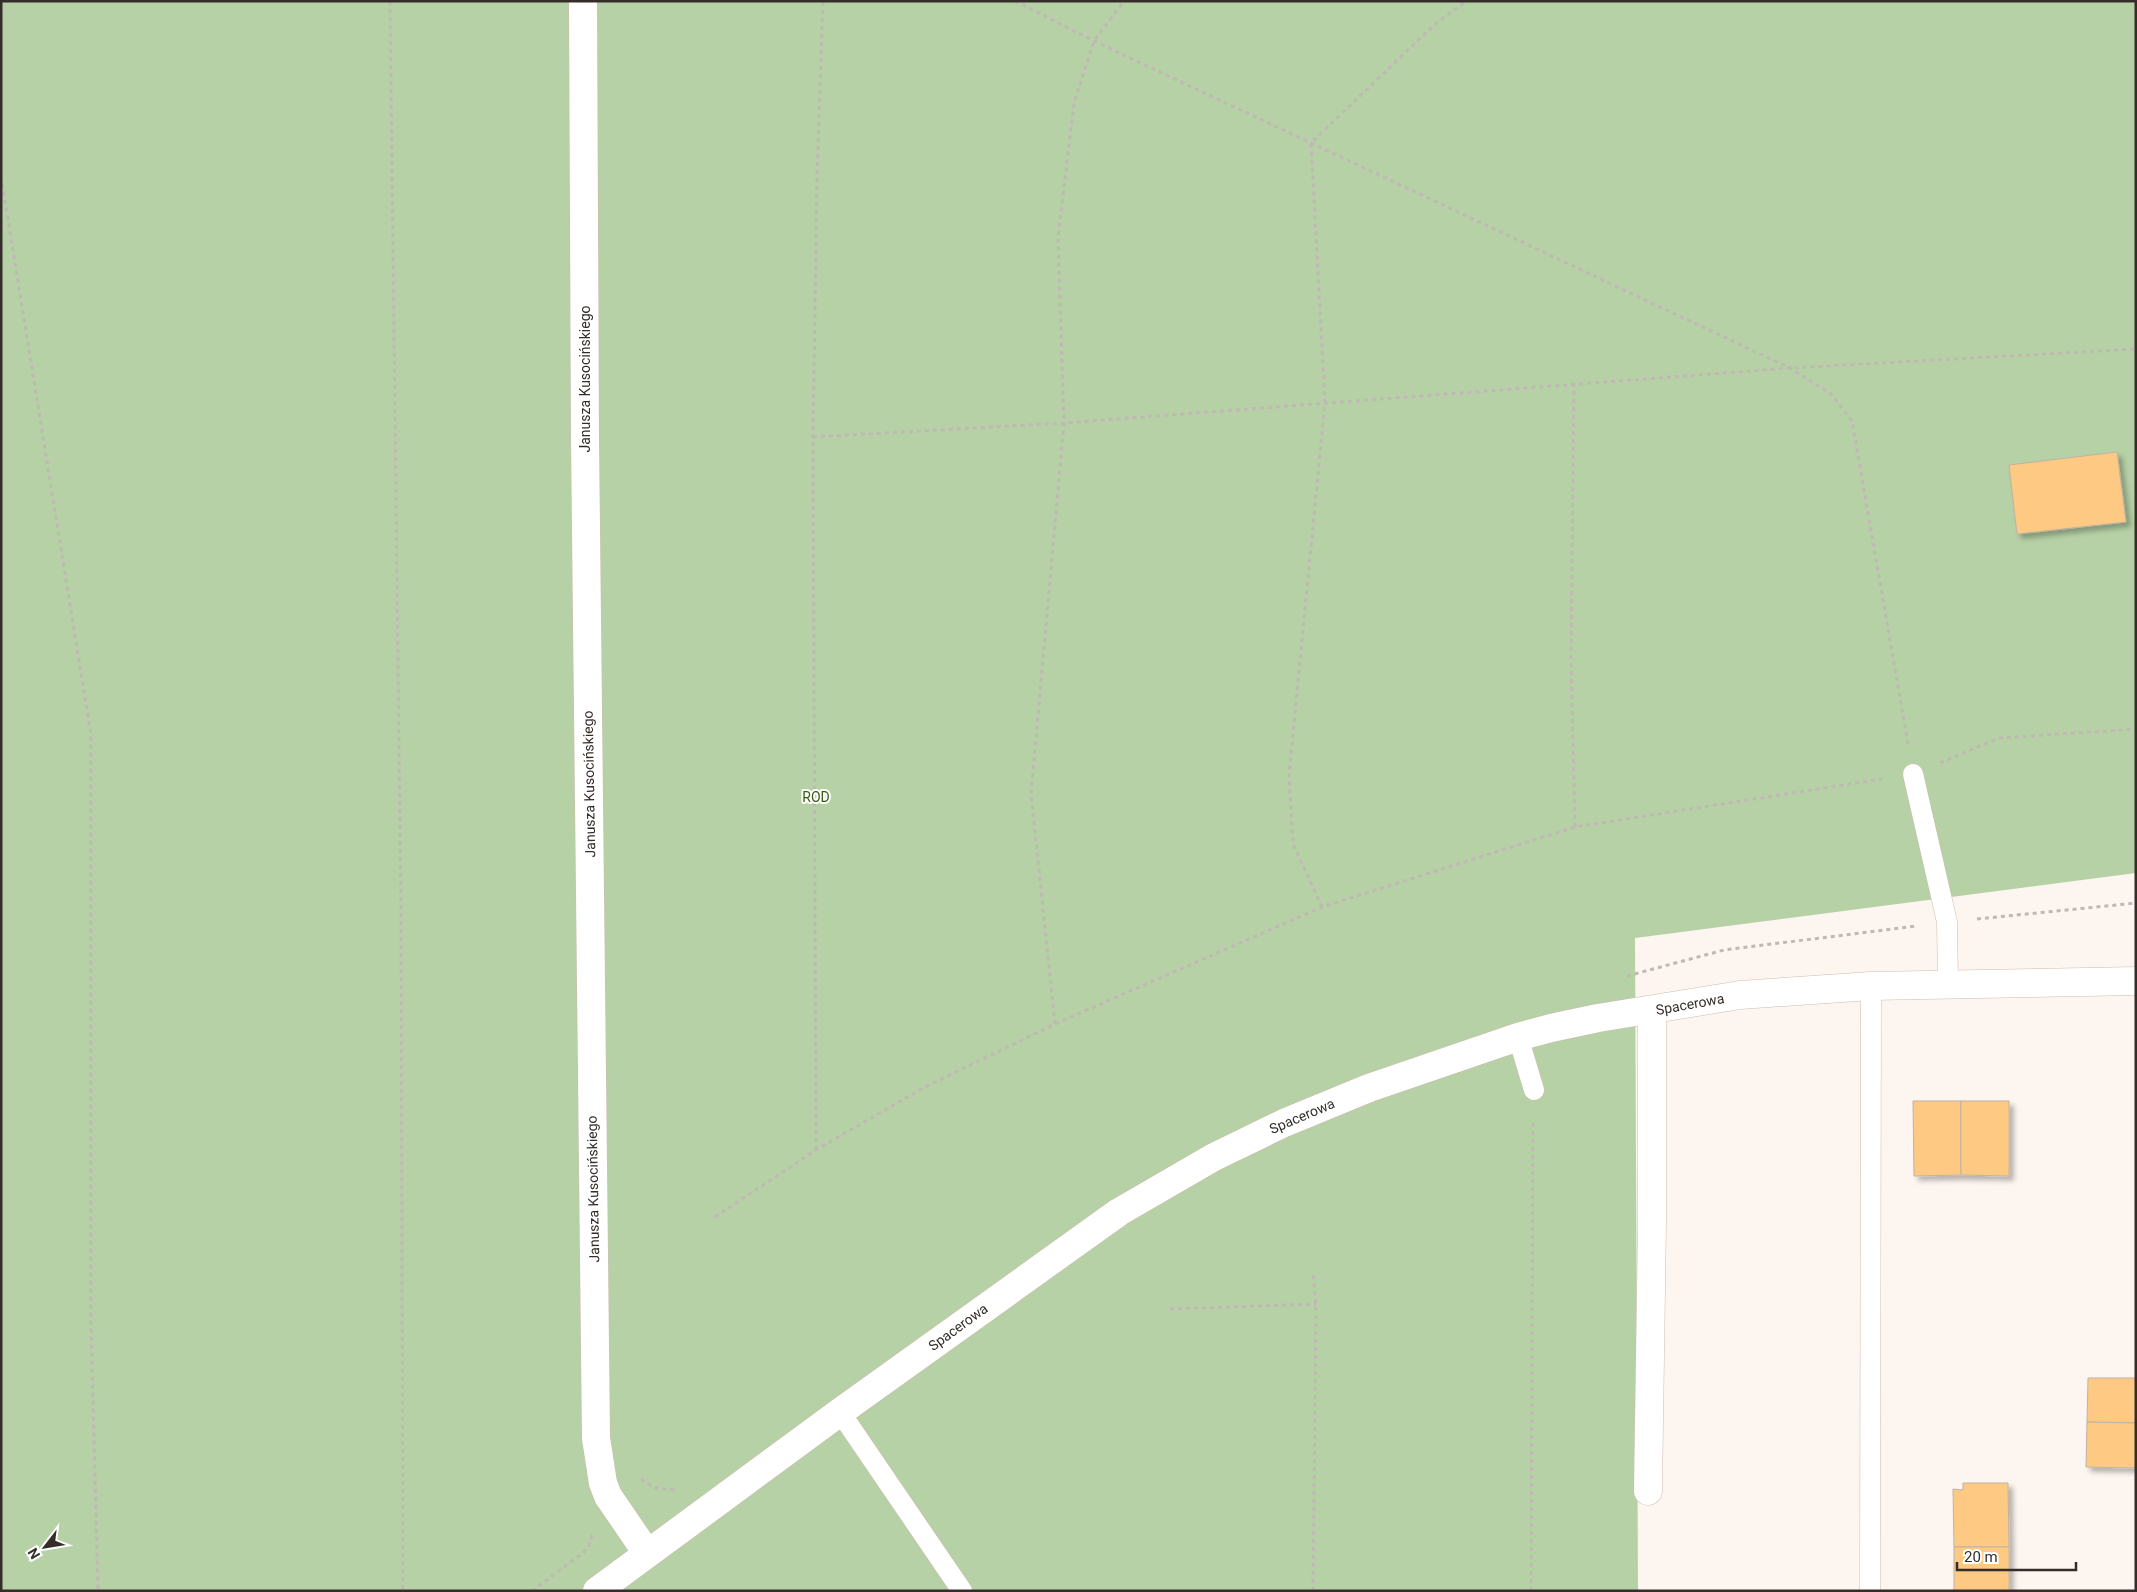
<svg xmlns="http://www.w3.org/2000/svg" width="2137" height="1592" viewBox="0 0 2137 1592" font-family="Roboto,sans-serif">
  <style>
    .green { fill: #b6d1a5 }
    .building { fill: #fdc983; stroke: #c0b3a3; filter: url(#shadow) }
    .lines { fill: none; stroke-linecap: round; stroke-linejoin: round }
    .service-casing { stroke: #cfbdb1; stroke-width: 21 }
    .minor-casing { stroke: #cfbdb1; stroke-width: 29 }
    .path { stroke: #c0b8b4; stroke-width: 3; stroke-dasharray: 4 4; stroke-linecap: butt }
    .service { stroke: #fff; stroke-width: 20 }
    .minor { stroke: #fff; stroke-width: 28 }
    .labels { text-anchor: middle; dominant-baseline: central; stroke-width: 4; stroke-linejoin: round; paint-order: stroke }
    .street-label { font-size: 14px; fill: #342d29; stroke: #fff }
    .park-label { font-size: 14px; fill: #355a11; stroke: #fff }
  </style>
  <defs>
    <filter id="shadow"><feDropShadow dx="4.5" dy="4.5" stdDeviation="2.5" flood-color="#0004"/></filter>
  </defs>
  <rect width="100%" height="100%" fill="#fdf5f0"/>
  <polygon class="green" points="1,1 2136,1 2136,873 1635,938 1638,1591 1,1591"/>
  <g class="building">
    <polygon points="2117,452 2126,522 2017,534 2009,465"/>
    <polygon points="1913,1101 1961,1101 1961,1175 1914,1176"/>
    <polygon points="1961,1101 2009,1101 2009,1176 1961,1175"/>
    <polygon points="2088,1378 2136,1378 2136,1423 2087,1422"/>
    <polygon points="2087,1422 2136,1423 2136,1468 2086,1467"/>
    <polygon points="1963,1483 2008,1483 2009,1547 1954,1547 1953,1489 1963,1490"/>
    <rect x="1954" y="1547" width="55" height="44"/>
  </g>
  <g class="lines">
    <g class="service-casing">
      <g id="service">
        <polyline points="1913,774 1947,922 1948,986"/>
        <polyline points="1518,1037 1534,1090"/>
        <polyline points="840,1412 962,1591"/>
        <polyline points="1870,1591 1871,986"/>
      </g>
    </g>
    <g class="minor-casing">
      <g id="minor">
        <polyline points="583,1 585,438 596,1438 603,1483 608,1496 647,1553"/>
        <polyline points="1648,1491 1652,1223 1652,1010"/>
        <polyline points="597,1591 840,1412 1119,1212 1214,1157 1284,1123 1369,1088 1518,1037 1551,1028 1598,1018 1740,995 1871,986 2136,981"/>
      </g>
    </g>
    <g class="path">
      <polyline points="390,1 401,912 403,1591"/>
      <polyline points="1015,1 1094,41 1790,368 1831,394 1852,421 1908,744"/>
      <polyline points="1,176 91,735 91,1323 98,1591"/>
      <polyline points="1574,383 1571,660 1575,827"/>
      <polyline points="813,437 1064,423 1790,368 2136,349"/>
      <polyline points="1940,763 1999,738 2136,729"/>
      <polyline points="1322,907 1293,844 1289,775 1325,402 1311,143 1434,25 1466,1"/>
      <polyline points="1977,919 2136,903"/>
      <polyline points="1627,976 1724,950 1916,926"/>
      <polyline points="1055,1024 1031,794 1064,423 1058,238 1074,103 1094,41 1124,1"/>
      <polyline points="816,1150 813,437 817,177 823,1"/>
      <polyline points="715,1217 816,1150 923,1088 1055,1024 1322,907 1575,827 1882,779"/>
      <polyline points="1170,1309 1316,1304"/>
      <polyline points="641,1479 655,1488 674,1490"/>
      <polyline points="532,1591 584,1552 589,1545 592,1535"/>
      <polyline points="1313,1591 1316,1304 1313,1272"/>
      <polyline points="1531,1591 1533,1121"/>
    </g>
    <use href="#service" class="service"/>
    <use href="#minor" class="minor"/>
  </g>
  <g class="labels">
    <g class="street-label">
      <text transform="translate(585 379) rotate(-90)">Janusza Kusocińskiego</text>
      <text transform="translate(589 784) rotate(-91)">Janusza Kusocińskiego</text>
      <text transform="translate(1690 1004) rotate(-10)">Spacerowa</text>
      <text transform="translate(1302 1116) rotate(-23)">Spacerowa</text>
      <text transform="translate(593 1189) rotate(-91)">Janusza Kusocińskiego</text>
      <text transform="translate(958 1327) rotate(-36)">Spacerowa</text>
    </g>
    <g class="park-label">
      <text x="816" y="797">ROD</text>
    </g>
  </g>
  <rect width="2137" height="1592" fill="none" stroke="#342d29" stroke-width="5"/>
  <g transform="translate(45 1547) rotate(239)" stroke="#ffffff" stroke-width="4" paint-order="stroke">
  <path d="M0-4L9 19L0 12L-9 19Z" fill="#342d29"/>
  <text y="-8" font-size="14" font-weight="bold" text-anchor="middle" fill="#342d29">N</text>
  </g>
  <path d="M1957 1562v8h119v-8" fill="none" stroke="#342d29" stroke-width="2.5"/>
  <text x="1964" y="1562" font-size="15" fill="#342d29" stroke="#ffffff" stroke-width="4" paint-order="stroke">20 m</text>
</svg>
